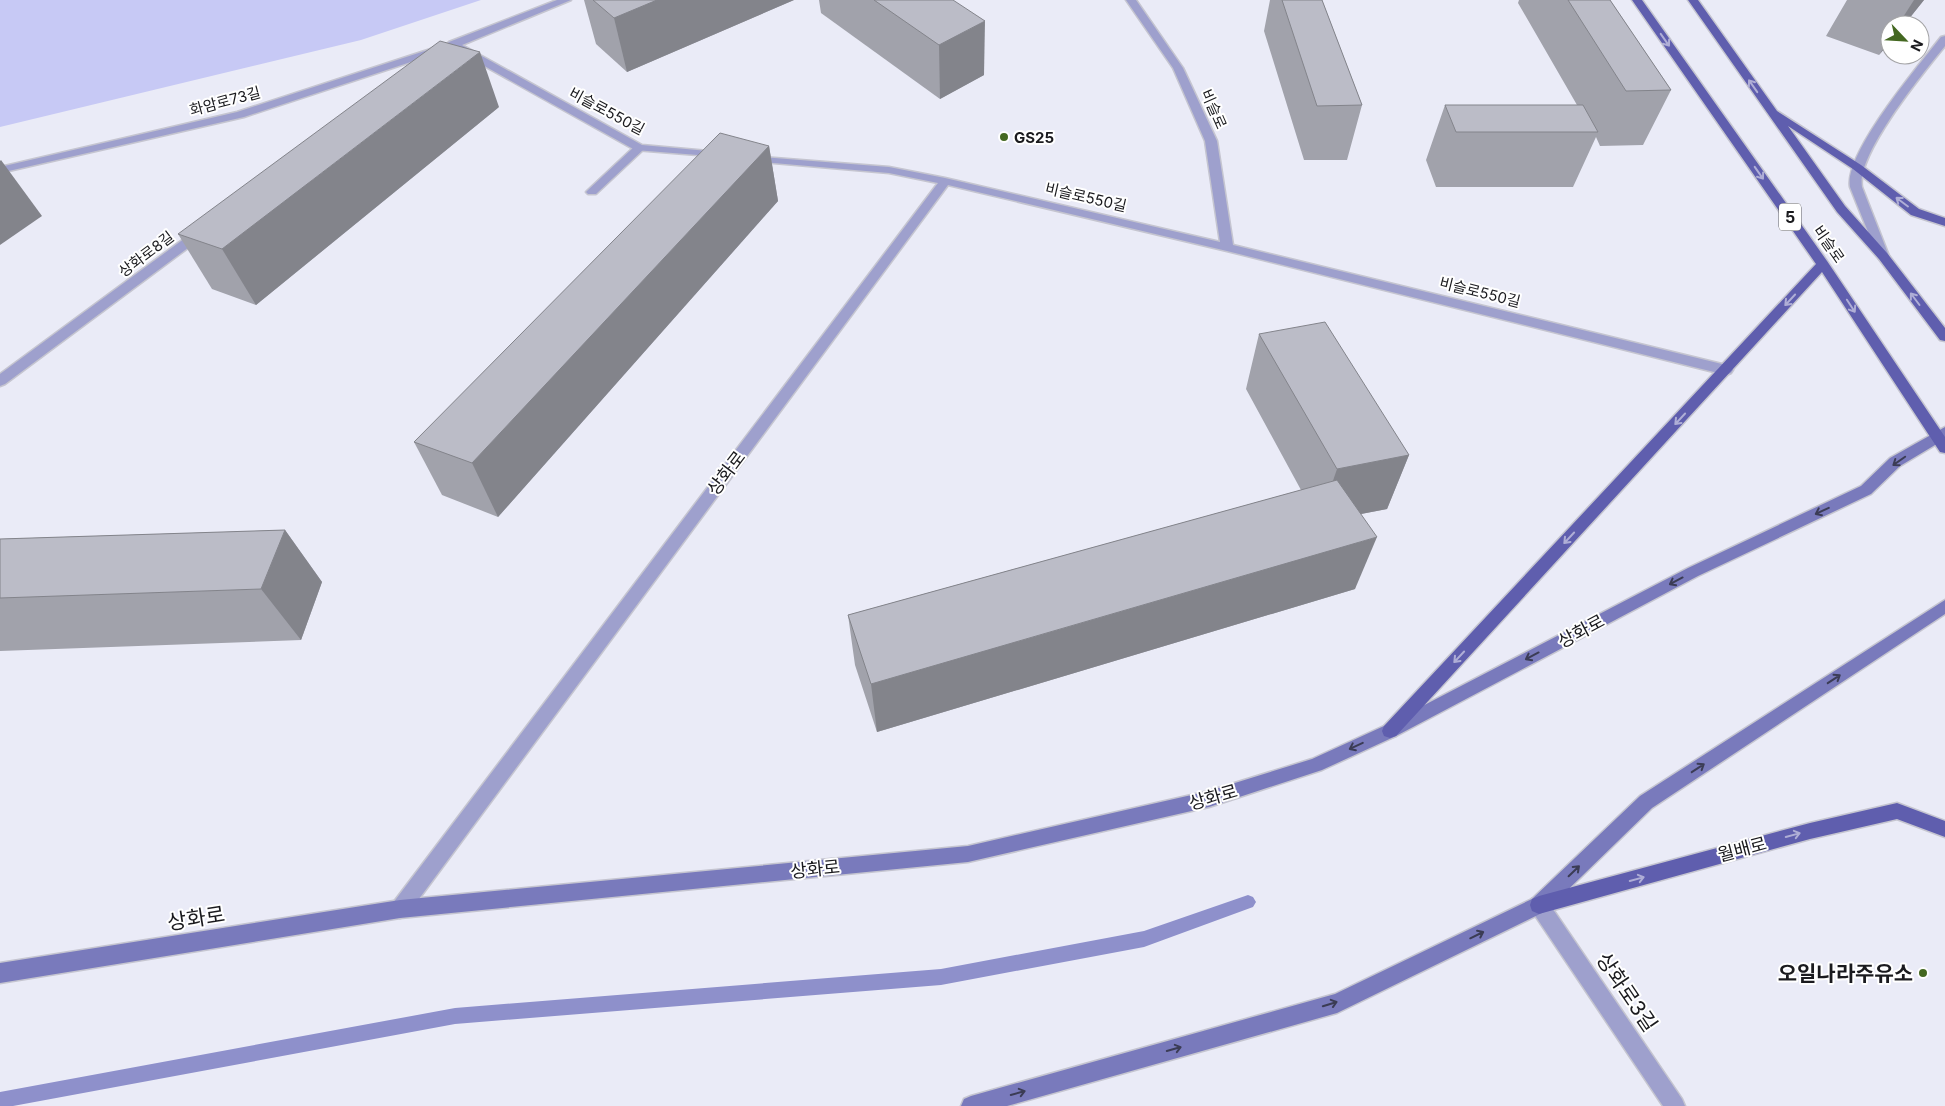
<svg xmlns="http://www.w3.org/2000/svg" width="1945" height="1106" viewBox="0 0 1945 1106" font-family="Inter,'Noto Sans KR',sans-serif">
  <style>
    .green { fill: #c7c9f5 }
    .lines { fill: none; stroke-linecap: round; stroke-linejoin: round }
    .stream { fill: #8e90cb; fill-rule: evenodd }
    .lane-casing { stroke: #c5c5d0; stroke-width: 3 }
    .street-casing { stroke: #c5c5d0; stroke-width: 3 }
    .secondary-casing { stroke: #c5c5d0; stroke-width: 3 }
    .primary-casing { stroke: #c5c5d0; stroke-width: 3 }
    .lane { fill: #9ea0cd; fill-rule: evenodd }
    .street { fill: #9ea0cd; fill-rule: evenodd }
    .secondary { fill: #797abc; fill-rule: evenodd }
    .primary { fill: #5f5eae; fill-rule: evenodd }
    .wall { fill: #a1a2ab }
    .shaded-wall { fill: #83848b }
    .building { fill: #bbbcc7; stroke: #83848b }
    .oneway { stroke: #afaed6 }
    .oneway2 { stroke: #3b3c55 }
    .poi-dot { fill: #446821; stroke: #fff; stroke-width: 2 }
    .labels { text-anchor: middle; dominant-baseline: central; stroke-width: 4; stroke-linejoin: round; paint-order: stroke }
    .far-street-label { font-size: 15px; fill: #1a1a1e; stroke: #fff }
    .far-poi-label { font-size: 15px; font-weight: bold; fill: #1a1a1e; stroke: #fff; text-anchor: start }
    .shield { fill: #fff; stroke: #5f5f62; stroke-width: 1 }
    .shield-label { font-size: 16px; font-weight: bold; fill: #1a1a1e }
    .street-label { font-size: 18px; fill: #1a1a1e; stroke: #fff }
    .near-street-label { font-size: 21px; fill: #1a1a1e; stroke: #fff }
    .near-poi-label { font-size: 21px; font-weight: bold; fill: #1a1a1e; stroke: #fff; text-anchor: end }
  </style>
  <rect width="100%" height="100%" fill="#eaebf7"/>
  <polygon class="green" points="0,0 481,0 361,40 0,127"/>
  <g class="lines">
    <polygon class="stream" points="1248,895 1253,897 1256,902 1253,907 1144,947 941,985 455,1024 13,1106 0,1106 0,1092 455,1008 941,969 1144,931"/>
    <g class="lane-casing">
      <polygon id="lane" points="639,145 643,146 645,148 643,150 596,194 588,194 586,192 588,190 635,146"/>
    </g>
    <g class="street-casing">
      <g id="street">
        <polygon points="557,0 571,0 462,45 642,145 719,152 725,155 723,157 635,150 454,49 449,50 444,47 449,42"/>
        <polygon points="1126,0 1136,0 1183,68 1217,141 1233,245 1726,365 1731,367 1733,370 1731,373 1726,375 1227,251 948,185 407,915 400,918 393,915 391,909 393,903 938,183 889,173 752,161 748,160 746,158 748,156 889,167 945,178 1220,242 1205,141 1173,68"/>
        <path d="M 1945,36 L 1945,46 C 1924,72 1856,154 1862,187 L 1889,256 L 1887,259 L 1879,259 L 1850,187 C 1844,153 1920,64 1941,37 Z"/>
        <polygon points="440,46 445,49 444,51 244,117 0,173 0,167 237,112"/>
        <polygon points="200,229 206,233 204,236 5,384 0,386 0,374 196,230"/>
        <polygon points="1539,896 1546,899 1682,1099 1685,1106 1663,1106 1532,911 1530,905 1532,899"/>
      </g>
    </g>
    <g class="secondary-casing">
      <g id="secondary">
        <polygon points="1945,427 1945,439 1900,466 1871,494 1698,576 1396,736 1322,770 1209,807 968,862 400,918 0,983 0,963 400,900 968,846 1209,791 1312,759 1384,726 1688,568 1861,486 1890,458"/>
        <polygon points="1945,600 1945,614 1652,808 1546,911 1337,1013 1007,1106 961,1106 964,1099 971,1096 1335,994 1532,899 1640,796"/>
      </g>
    </g>
    <g class="primary-casing">
      <g id="primary">
        <polygon points="1632,0 1642,0 1827,261 1945,437 1945,453 1940,452 1822,272 1396,736 1390,738 1384,736 1382,731 1384,726 1816,264"/>
        <polygon points="1688,0 1698,0 1777,111 1861,165 1919,209 1945,218 1945,226 1911,215 1853,169 1788,126 1845,206 1887,253 1945,328 1945,341 1940,340 1879,259 1837,212"/>
        <polygon points="1897,803 1945,821 1945,837 1897,819 1810,839 1539,914 1532,911 1530,905 1532,899 1539,896 1810,823"/>
      </g>
    </g>
    <use href="#lane" class="lane"/>
    <use href="#street" class="street"/>
    <use href="#secondary" class="secondary"/>
    <use href="#primary" class="primary"/>
  </g>
  <g class="wall">
    <polygon points="584,0 794,0 627,72 596,44"/>
    <polygon points="819,0 953,0 984,75 940,99 821,13"/>
    <polygon points="1268,0 1344,0 1322,0 1362,105 1347,160 1304,160 1264,31 1270,0"/>
    <polygon points="1519,0 1610,0 1671,90 1643,145 1600,146 1596,137 1573,187 1436,187 1426,160 1445,105 1577,105 1518,3"/>
    <polygon points="1847,0 1924,0 1904,25 1890,25 1890,42 1879,55 1826,36"/>
    <polygon points="499,107 256,305 212,289 178,234"/>
    <polygon points="769,146 778,201 498,517 442,495 414,442"/>
    <polygon points="1259,334 1409,455 1387,509 1361,514 1355,589 877,732 855,665 848,615 1301,490 1246,389"/>
    <polygon points="285,530 322,582 301,640 0,651 0,539"/>
  </g>
  <g class="shaded-wall">
    <polygon points="657,0 794,0 627,72 614,18"/>
    <polygon points="1914,0 1924,0 1904,25 1898,25"/>
    <polygon points="985,21 984,75 940,99 939,45"/>
    <polygon points="1890,38 1890,42 1879,55"/>
    <polygon points="480,52 499,107 256,305 222,249"/>
    <polygon points="769,146 778,201 498,517 472,463"/>
    <polygon points="1,160 42,216 0,245 0,161"/>
    <polygon points="1409,455 1387,509 1319,522 1337,469"/>
    <polygon points="285,530 322,582 301,640 261,589"/>
    <polygon points="1377,537 1355,589 877,732 871,684"/>
  </g>
  <g class="building">
    <polygon points="593,0 657,0 614,18"/>
    <polygon points="874,0 953,0 985,21 939,45"/>
    <polygon points="1282,0 1322,0 1362,105 1317,106"/>
    <polygon points="1568,0 1610,0 1671,90 1626,91"/>
    <polygon points="440,41 480,52 222,249 178,234"/>
    <polygon points="1445,105 1583,105 1598,132 1456,132"/>
    <polygon points="720,133 769,146 472,463 414,442"/>
    <polygon points="1325,322 1409,455 1337,469 1259,334"/>
    <polygon points="1337,480 1377,537 871,684 848,615"/>
    <polygon points="285,530 261,589 0,598 0,539"/>
  </g>
  <defs><path id="oneway-shaft" d="M-6 0H5M1.5-3L5.5 0L1.5 3" fill="none" stroke-width="1.6" stroke-linecap="round" stroke-linejoin="round" transform="scale(1.25)"/></defs>
  <g class="oneway">
    <use href="#oneway-shaft" transform="translate(1665 40) rotate(55)"/>
    <use href="#oneway-shaft" transform="translate(1753 86) rotate(-125)"/>
    <use href="#oneway-shaft" transform="translate(1759 173) rotate(55)"/>
    <use href="#oneway-shaft" transform="translate(1902 202) rotate(-143)"/>
    <use href="#oneway-shaft" transform="translate(1915 299) rotate(-127)"/>
    <use href="#oneway-shaft" transform="translate(1790 300) rotate(133)"/>
    <use href="#oneway-shaft" transform="translate(1851 306) rotate(57)"/>
    <use href="#oneway-shaft" transform="translate(1680 419) rotate(133)"/>
    <use href="#oneway-shaft" transform="translate(1569 538) rotate(133)"/>
    <use href="#oneway-shaft" transform="translate(1459 657) rotate(133)"/>
    <use href="#oneway-shaft" transform="translate(1793 835) rotate(-15)"/>
    <use href="#oneway-shaft" transform="translate(1637 879) rotate(-15)"/>
  </g>
  <g class="oneway2">
    <use href="#oneway-shaft" transform="translate(1899 461) rotate(145)"/>
    <use href="#oneway-shaft" transform="translate(1822 511) rotate(155)"/>
    <use href="#oneway-shaft" transform="translate(1676 581) rotate(152)"/>
    <use href="#oneway-shaft" transform="translate(1532 656) rotate(152)"/>
    <use href="#oneway-shaft" transform="translate(1834 679) rotate(-33)"/>
    <use href="#oneway-shaft" transform="translate(1356 746) rotate(155)"/>
    <use href="#oneway-shaft" transform="translate(1698 768) rotate(-33)"/>
    <use href="#oneway-shaft" transform="translate(1574 871) rotate(-44)"/>
    <use href="#oneway-shaft" transform="translate(1477 935) rotate(-26)"/>
    <use href="#oneway-shaft" transform="translate(1330 1004) rotate(-17)"/>
    <use href="#oneway-shaft" transform="translate(1174 1049) rotate(-16)"/>
    <use href="#oneway-shaft" transform="translate(1018 1093) rotate(-16)"/>
  </g>
  <g class="poi-dot">
    <circle cx="1004" cy="137" r="5"/>
    <circle cx="1923" cy="973" r="5"/>
  </g>
  <g class="labels">
    <g class="far-street-label">
      <text transform="translate(225 101) rotate(-15)">화암로73길</text>
      <text transform="translate(1214 109) rotate(66)">비슬로</text>
      <text transform="translate(607 111) rotate(28)">비슬로550길</text>
      <text transform="translate(1086 197) rotate(13)">비슬로550길</text>
      <text transform="translate(1829 244) rotate(55)">비슬로</text>
      <text transform="translate(146 254) rotate(-37)">상화로8길</text>
      <text transform="translate(1480 292) rotate(14)">비슬로550길</text>
    </g>
    <g class="far-poi-label">
      <text x="1014" y="137">GS25</text>
    </g>
    <rect class="shield" x="1779" y="203.5" width="22" height="27" rx="4"/>
    <g class="shield-label">
      <text x="1790" y="217">5</text>
    </g>
    <g class="street-label">
      <text transform="translate(726 473) rotate(-53)">상화로</text>
      <text transform="translate(1581 631) rotate(-28)">상화로</text>
      <text transform="translate(1213 797) rotate(-16)">상화로</text>
      <text transform="translate(1742 849) rotate(-15)">월배로</text>
      <text transform="translate(815 869) rotate(-6)">상화로</text>
    </g>
    <g class="near-street-label">
      <text transform="translate(196 918) rotate(-9)">상화로</text>
      <text transform="translate(1627 992) rotate(56)">상화로3길</text>
    </g>
    <g class="near-poi-label">
      <text x="1913" y="973">오일나라주유소</text>
    </g>
  </g>
  <g transform="translate(1905 40) rotate(115)"><circle r="24" fill="#ffffff" stroke="#a3a3a5"/>
  <path d="M0-4L9 19L0 12L-9 19Z" fill="#446821"/>
  <text y="-8" font-size="14" font-weight="bold" text-anchor="middle" fill="#1a1a1e">N</text>
  </g>
</svg>
